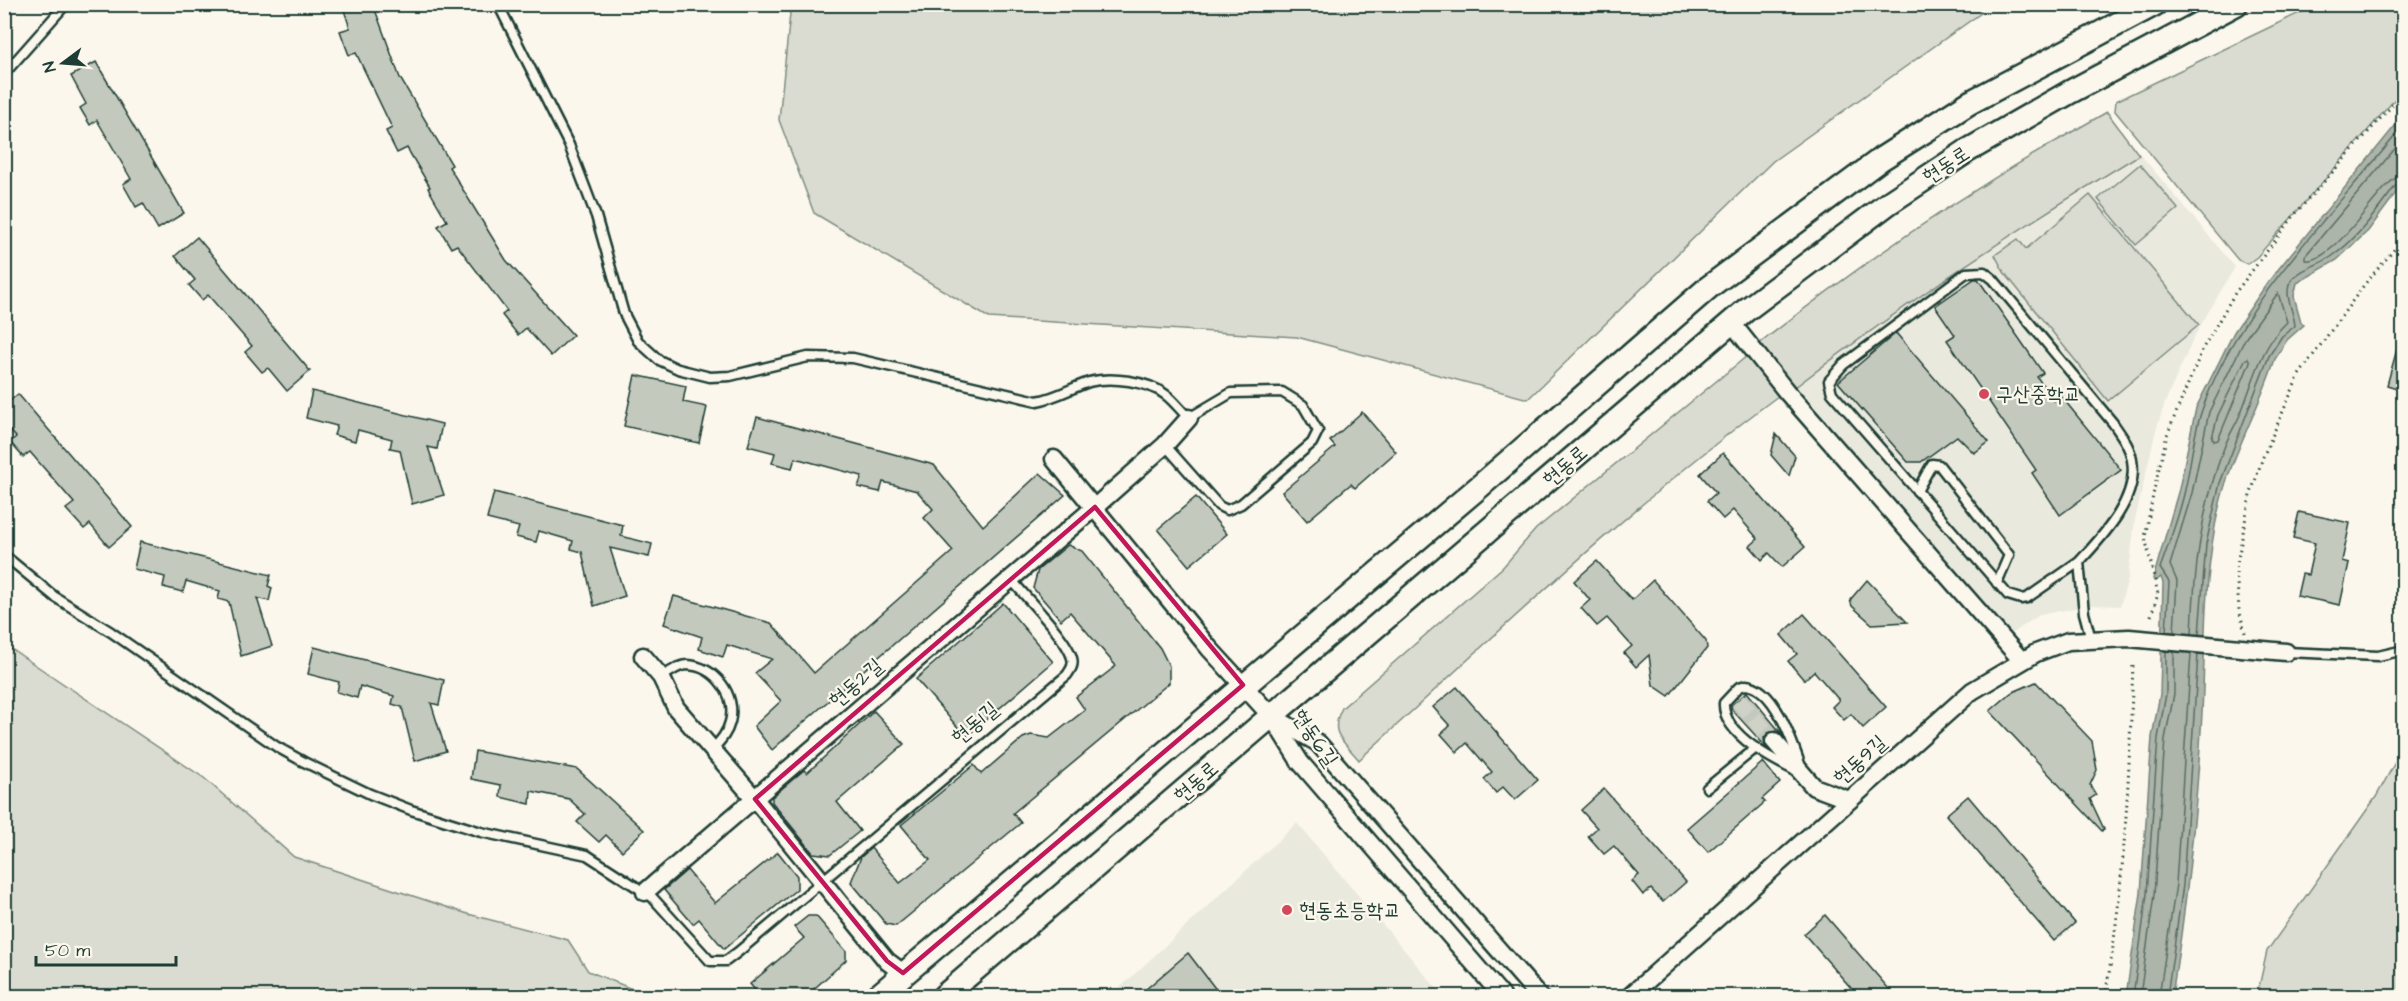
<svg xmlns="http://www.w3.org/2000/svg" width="2408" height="1001" viewBox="0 0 2408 1001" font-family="'Architects Daughter','Poor Story',sans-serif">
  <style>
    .built { fill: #eae9de }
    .green { fill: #dbdcd1; stroke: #7d8c82; stroke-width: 1.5 }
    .water { fill: #adb4aa; stroke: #74847b; stroke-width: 1.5 }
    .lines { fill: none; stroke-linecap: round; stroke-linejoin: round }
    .shore { stroke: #586d63; stroke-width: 1.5 }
    .building { fill: #c4c9be; stroke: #1f3d34; stroke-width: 1.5 }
    .street-tunnel { stroke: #cfd2c7; stroke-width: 16; stroke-dasharray: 16 8; stroke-linecap: butt }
    .lane-casing { stroke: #1f3d34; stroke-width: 13 }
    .street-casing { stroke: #1f3d34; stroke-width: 21 }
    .secondary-casing { stroke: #1f3d34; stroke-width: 27 }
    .path { stroke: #1f3d34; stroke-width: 3; stroke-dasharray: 1.5 4.5; stroke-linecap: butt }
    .lane { stroke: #fbf7ec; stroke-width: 8 }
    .street { stroke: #fbf7ec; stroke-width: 16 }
    .secondary { stroke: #fbf7ec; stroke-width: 22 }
    .marked { fill: none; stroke: #c2185b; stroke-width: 4.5; stroke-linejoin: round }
    .poi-dot { fill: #d1495b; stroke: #fbf7ec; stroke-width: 2 }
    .labels { text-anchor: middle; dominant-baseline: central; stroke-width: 4.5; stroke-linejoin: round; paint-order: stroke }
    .street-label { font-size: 21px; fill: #1f3d34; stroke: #fbf7ec }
    .poi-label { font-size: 21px; fill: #1f3d34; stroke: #fbf7ec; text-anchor: start }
  </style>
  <rect width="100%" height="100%" fill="#fbf7ec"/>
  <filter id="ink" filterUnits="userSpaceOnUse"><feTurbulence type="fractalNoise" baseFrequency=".0167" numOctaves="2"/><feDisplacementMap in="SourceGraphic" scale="12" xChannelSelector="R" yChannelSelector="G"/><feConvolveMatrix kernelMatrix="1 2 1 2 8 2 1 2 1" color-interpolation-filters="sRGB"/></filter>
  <g filter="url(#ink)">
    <g class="built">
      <polygon points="2141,155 2235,267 2195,335 2166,400 2156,430 2135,520 2128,579 2120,606 2091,605 2039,615 2010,635 1794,388 1887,318 1954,272"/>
      <polygon points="1297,823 1443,996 1111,996"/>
    </g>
    <g class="green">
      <polygon points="1978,5 1981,13 1773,161 1528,399 1297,337 989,318 814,213 779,120 790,14 785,5"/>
      <polygon points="2316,5 2403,5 2403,90 2257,257 2247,264 2238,260 2115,111 2116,101"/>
      <path d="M 2107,112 L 2139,155 C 2020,227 1905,303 1794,388 L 1759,344 C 1868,257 1985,180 2107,112 Z"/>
      <polygon points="2140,164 2178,209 2136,245 2098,199"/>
      <polygon points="2090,195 2199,325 2108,401 2004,272 1995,255 2018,239 2026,249"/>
      <path d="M 1747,356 L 1778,396 C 1631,505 1493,637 1359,760 C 1343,740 1328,734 1342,708 L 1503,567 L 1536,529 Z"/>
      <polygon points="4,644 204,778 294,857 468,914 568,940 588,971 649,996 5,996"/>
      <polygon points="2403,748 2403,996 2257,996 2267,951 2376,797"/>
    </g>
    <path class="water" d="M 2403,116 L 2403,184 L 2368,231 L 2337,260 L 2297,283 L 2294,296 L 2301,322 L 2304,325 L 2287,340 L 2275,359 C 2259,409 2231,456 2219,507 C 2202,580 2206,655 2201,730 C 2196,819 2186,908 2172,996 L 2126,996 L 2141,893 L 2152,737 L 2160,694 L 2163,583 L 2161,577 L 2156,581 L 2153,579 L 2179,489 L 2196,408 L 2234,332 L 2268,282 Z"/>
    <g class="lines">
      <g class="shore">
        <path d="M 2404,138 L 2305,256 L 2305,260 C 2338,264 2383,175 2404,174"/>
        <polygon points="2248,358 2250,362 2218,440 2214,441 2212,438 2218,415 2245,360"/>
        <path d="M 2166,632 L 2169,582 L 2160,568 C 2169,543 2179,517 2185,490 C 2191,464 2193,436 2202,410 C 2239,302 2334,213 2404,125"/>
        <path d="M 2174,632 L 2177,581 L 2170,565 L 2192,493 L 2209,412 L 2245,339 L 2278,293 L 2287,322 C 2260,347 2254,381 2240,415 C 2235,426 2228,437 2224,448 C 2201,508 2194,570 2192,634"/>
        <path d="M 2199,634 L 2206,544 L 2220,483 L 2269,356 L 2282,336 L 2295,326 C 2294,312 2285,298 2289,285 C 2294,270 2319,265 2331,257 C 2358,239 2378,209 2397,184 L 2404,182"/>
        <polyline points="2133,996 2147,894 2158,738 2166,694 2166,651"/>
        <polyline points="2140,996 2154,895 2165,739 2174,694 2174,652"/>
        <polyline points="2159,996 2176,884 2191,653"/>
        <polyline points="2167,996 2183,885 2198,654"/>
      </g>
    </g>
    <g class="building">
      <polygon points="342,4 373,4 400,78 452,165 449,167 506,260 573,335 551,356 526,328 518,335 502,315 507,311 457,245 451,248 438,226 447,221 428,188 430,187 407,148 397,153 386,131 392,128 356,53 349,55 340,31 350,28"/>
      <polygon points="96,62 184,213 158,229 143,203 136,207 123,184 131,179 97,120 90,125 80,108 86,104 71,76"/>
      <polygon points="197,237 310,371 287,391 268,368 262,372 245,352 252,346 208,295 202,300 189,285 195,280 175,256"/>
      <polygon points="1974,279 1978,279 2043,373 2037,377 2054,401 2061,396 2121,470 2060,515 2032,473 2036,470 1947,340 1955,335 1935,306"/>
      <polygon points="1896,333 1989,442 1974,453 1957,436 1921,462 1908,462 1838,382"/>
      <polygon points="2399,342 2403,343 2403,390 2387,385"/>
      <polygon points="635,375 686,386 683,402 707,407 699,443 624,426"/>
      <polygon points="312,391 442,424 437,449 428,447 444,495 412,504 400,450 390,448 392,439 358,430 355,441 334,435 337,426 306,418"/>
      <polygon points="18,394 132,527 109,547 90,524 84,529 66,509 74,503 30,452 23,457 10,442 16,437 4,424 4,406"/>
      <polygon points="1362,412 1396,452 1355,488 1351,484 1307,521 1282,492 1335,447 1330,441"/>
      <polygon points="757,417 934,465 983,526 1040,473 1065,495 772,750 754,726 781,701 755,673 772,659 727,645 723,657 699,649 702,637 664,624 674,596 771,623 814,673 953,551 924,518 933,509 917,491 883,482 880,492 858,487 862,476 795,458 792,468 772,463 775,453 748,446"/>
      <polygon points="1776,434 1795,456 1789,476 1771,455"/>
      <polygon points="1723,453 1805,547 1782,567 1769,553 1762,560 1750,546 1758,539 1733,510 1723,519 1707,501 1716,493 1700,474"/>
      <polygon points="494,492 623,525 621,536 652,544 649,557 610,548 625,596 594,606 582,552 571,549 573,541 539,531 536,542 516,537 519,527 487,519"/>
      <polygon points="1196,497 1227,534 1189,566 1158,529"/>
      <polygon points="2299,512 2350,523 2342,561 2349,563 2340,605 2297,596 2302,574 2308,575 2315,543 2293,538"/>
      <polygon points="140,542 271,575 268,586 272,588 269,601 257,598 272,646 241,656 229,602 218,599 220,591 186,581 183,592 163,587 165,577 134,569"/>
      <polygon points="1068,545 1082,551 1160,648 1169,666 1169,683 1013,813 1021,823 896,926 886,924 851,882 861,857 871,848 900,883 930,860 901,825 974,765 981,774 1023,738 1031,735 1049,738 1085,710 1076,697 1116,666 1070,612 1061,620 1033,588 1038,570"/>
      <polygon points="1597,561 1632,600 1653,580 1706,641 1707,648 1669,696 1653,685 1649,655 1636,667 1624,653 1632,646 1607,618 1597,626 1581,608 1590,600 1574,581"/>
      <polygon points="1867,580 1907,622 1872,624 1852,606 1850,600"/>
      <polygon points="1003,603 1053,662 966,737 916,679"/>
      <polygon points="1804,614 1886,707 1863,728 1851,714 1844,720 1832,707 1839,700 1814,671 1804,680 1788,661 1797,654 1781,635"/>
      <polygon points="314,647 444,680 439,705 431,703 446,751 415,761 402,707 392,704 394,696 360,686 357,698 337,692 339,682 308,674"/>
      <polygon points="2036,682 2092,741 2097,770 2090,785 2096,795 2090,799 2104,829 2102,831 1990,711 2011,693"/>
      <polygon points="1457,687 1538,780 1515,800 1503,787 1496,793 1484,779 1492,772 1467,743 1457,752 1441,734 1450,726 1433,707"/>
      <polygon points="1747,692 1782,734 1777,731 1768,733 1764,738 1766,747 1732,710 1731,706"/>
      <polygon points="874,711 904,744 837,802 860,831 830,855 813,853 772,802 772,797 804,770 807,773"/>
      <polygon points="475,751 577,769 644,830 622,851 606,835 599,842 577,822 585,814 569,799 531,791 530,804 500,797 501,785 471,779"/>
      <polygon points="1763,762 1780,783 1762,799 1765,802 1708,852 1687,828"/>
      <polygon points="1604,789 1686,882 1663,902 1651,889 1643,895 1632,881 1639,875 1614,846 1604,854 1588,836 1597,828 1581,810"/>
      <polygon points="1968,796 2075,923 2054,941 1946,815"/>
      <polygon points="778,852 797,876 797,889 724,949 699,919 693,924 664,890 687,870 715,903"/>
      <polygon points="1825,915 1895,996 1858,996 1804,934"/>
      <polygon points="808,916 816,916 846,951 846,960 806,996 760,996 750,984 804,938 794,927"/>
      <polygon points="1188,953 1221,996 1138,996"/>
    </g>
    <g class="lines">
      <polyline class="street-tunnel" points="1738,700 1774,741"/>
      <g class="lane-casing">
        <g id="lane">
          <path d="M 498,4 L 569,145 L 596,216 L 624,314 L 638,341 L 659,360 L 678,369 L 710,377 L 730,376 L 808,357 L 853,358 L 1037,401 C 1056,398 1071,388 1089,382 C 1111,376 1148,381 1166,395 C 1174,401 1181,411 1189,418 L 1231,393 L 1282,392 L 1303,405 L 1318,431 L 1312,443 L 1241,504 L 1227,510 L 1219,506 L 1165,445"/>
          <polyline points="4,74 66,4"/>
          <polyline points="1917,491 1932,464 1939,465 2009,555 1997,583"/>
          <path d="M 4,555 L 55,597 L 111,632 L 277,747 L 304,762 L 370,794 L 411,810 L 481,832 L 587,855 L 652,897 L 710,961 L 726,961 L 738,952 L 1067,675 C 1071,669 1074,665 1072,658 C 1067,638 1025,597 1011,579"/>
          <path d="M 2079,562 L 2027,598 L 2021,599 L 2008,595 L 1832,393 L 1829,381 L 1843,365 L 1966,273 L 1984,272 L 1993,279 L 2113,423 C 2121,435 2130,446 2132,460 C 2139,499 2102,537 2079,562 L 2084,613 L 2091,639"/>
          <polyline points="2286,652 2378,656 2404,650"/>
          <path d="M 661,677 C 670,673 677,665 687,665 C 715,666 737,695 730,722 C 727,734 720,741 712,750"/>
          <path d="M 1746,685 C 1777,687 1795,751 1804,775 C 1779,763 1722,736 1724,703 L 1739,687 Z"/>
          <polyline points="1707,788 1756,748"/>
        </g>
      </g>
      <g class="street-casing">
        <g id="street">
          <polyline points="1731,322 1786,391 2022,661"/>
          <polyline points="1054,459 1209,648 1272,717 1300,762 1502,996"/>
          <polyline points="643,656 661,677 676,708 755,799 887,961 903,973"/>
          <polyline points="1275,718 1318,743 1539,996"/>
          <polyline points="1774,741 1814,787 1849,800"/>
          <polyline points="645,892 1095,507 1165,445 1189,418"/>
          <polyline points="1630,996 1972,691 2036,653 2068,641 2129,638 2286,652"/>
        </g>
      </g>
      <g class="secondary-casing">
        <g id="secondary">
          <polyline points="878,996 1479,487 1709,287 1881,159 1969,103 2155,4"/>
          <polyline points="944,996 1746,310 1890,202 1967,151 2070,92 2236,4"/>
        </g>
      </g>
      <g class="path">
        <polyline points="2151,616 2158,594 2145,537 2155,485 2167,435 2203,348 2235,293 2297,212 2404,92"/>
        <polyline points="2245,633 2239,609 2236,569 2250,496 2263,457 2299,375 2364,285 2404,238"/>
        <path d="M 2105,996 C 2125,888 2129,774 2133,663"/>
      </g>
      <use href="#lane" class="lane"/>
      <use href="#street" class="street"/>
      <use href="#secondary" class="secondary"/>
    </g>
  </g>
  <path class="marked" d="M 1095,507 L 1243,685 L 903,973 L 887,961 L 755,799 Z"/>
  <g class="poi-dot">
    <circle cx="1984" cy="394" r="6"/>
    <circle cx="1287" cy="910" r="6"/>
  </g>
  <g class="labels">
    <g class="street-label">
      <text transform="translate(1946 165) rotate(-33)">현동로</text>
      <text transform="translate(1565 466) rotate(-41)">현동로</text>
      <text transform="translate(856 683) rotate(-41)">현동2길</text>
      <text transform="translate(975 723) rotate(-40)">현동1길</text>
      <text transform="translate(1315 738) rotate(56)">현동6길</text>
      <text transform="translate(1860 760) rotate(-42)">현동9길</text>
      <text transform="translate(1196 782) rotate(-41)">현동로</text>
    </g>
    <g class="poi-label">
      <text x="1996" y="394">구산중학교</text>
      <text x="1299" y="910">현동초등학교</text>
    </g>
  </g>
  <rect width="2408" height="1001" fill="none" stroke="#fbf7ec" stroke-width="24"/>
  <rect x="12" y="12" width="2384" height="977" fill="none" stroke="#1f3d34" stroke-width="2" filter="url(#ink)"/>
  <g transform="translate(63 63) rotate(254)" stroke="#fbf7ec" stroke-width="4.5" paint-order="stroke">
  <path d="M0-4.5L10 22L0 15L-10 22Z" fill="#1f3d34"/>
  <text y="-9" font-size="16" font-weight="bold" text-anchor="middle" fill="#1f3d34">N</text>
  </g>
  <path d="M36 956v9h140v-9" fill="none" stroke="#1f3d34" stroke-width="3"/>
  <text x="45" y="956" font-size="18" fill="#1f3d34" stroke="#fbf7ec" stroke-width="4.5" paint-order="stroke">50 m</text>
</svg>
